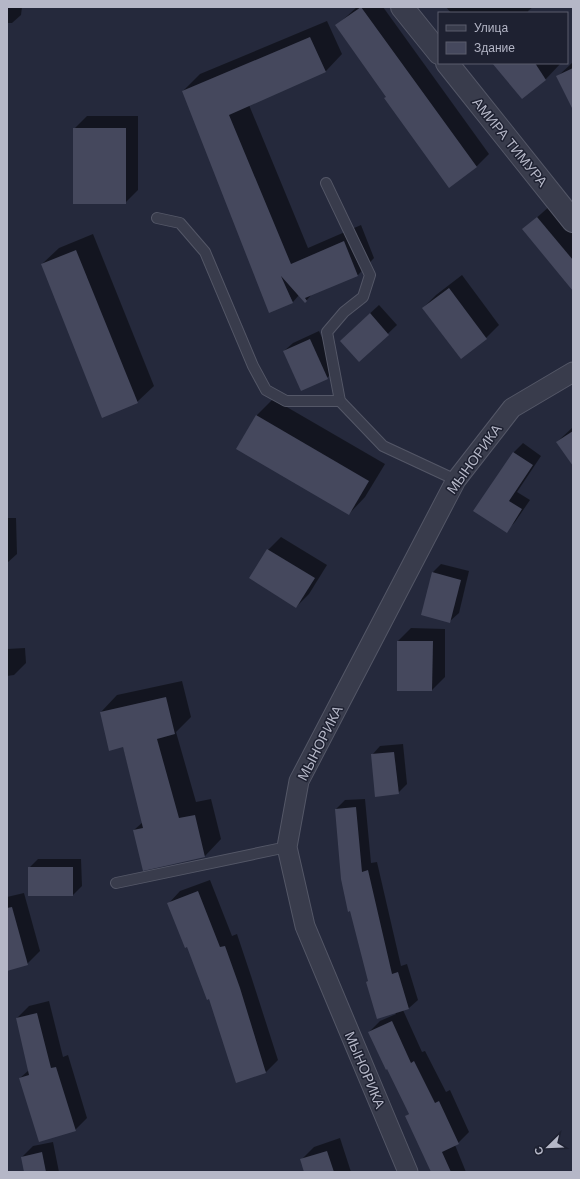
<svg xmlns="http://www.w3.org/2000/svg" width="580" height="1179" viewBox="0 0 580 1179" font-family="'DM Sans',sans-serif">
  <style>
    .shadow { fill: #0007 }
    .building { fill: #45485d }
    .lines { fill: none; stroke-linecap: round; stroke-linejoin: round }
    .service-casing { stroke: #545767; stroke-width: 12 }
    .minor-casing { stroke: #545767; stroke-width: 21 }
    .tertiary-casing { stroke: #545767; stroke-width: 24 }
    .service { stroke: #393c4c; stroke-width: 10 }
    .minor { stroke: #393c4c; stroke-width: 19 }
    .tertiary { stroke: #393c4c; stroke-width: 22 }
    .labels { text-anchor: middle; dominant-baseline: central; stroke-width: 3; stroke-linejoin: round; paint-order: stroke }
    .street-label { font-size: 14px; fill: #b5b7c7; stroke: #1e2131 }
  </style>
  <rect width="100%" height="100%" fill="#25293c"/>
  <g class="shadow">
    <polygon points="7,7 22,7 21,15 12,23 7,23"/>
    <polygon points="357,7 383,7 489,154 476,167 387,96 336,26"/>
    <polygon points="446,7 533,7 528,11 529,13 451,13"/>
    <polygon points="327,21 342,54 326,71 249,105 308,248 361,225 374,258 358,275 313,293 306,301 299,295 293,302 183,91 200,74"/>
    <polygon points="573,62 573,108 557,77"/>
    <polygon points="493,63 561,63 545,80"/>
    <polygon points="87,116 138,116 138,190 125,203 74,129"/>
    <polygon points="551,205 573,232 573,289 524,229"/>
    <polygon points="93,234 154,386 137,402 42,264 59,248"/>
    <polygon points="462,275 499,325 486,338 461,358 423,308 436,295"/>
    <polygon points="379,305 397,325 359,361 350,332"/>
    <polygon points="319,331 336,369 327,378 284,351 293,343"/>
    <polygon points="273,399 385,464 365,497 349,514 256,416"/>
    <polygon points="573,427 573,464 557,442"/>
    <polygon points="523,443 541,456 517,492 530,500 515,522 506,531 492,484 514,452"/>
    <polygon points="7,518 16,518 17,554 7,563"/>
    <polygon points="281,537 327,565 309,594 296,607 268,550"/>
    <polygon points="441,564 469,571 459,613 450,621 432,573"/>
    <polygon points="411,628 445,629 445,677 432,690 398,641"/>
    <polygon points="25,648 26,663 14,675 7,676 7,649"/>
    <polygon points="182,681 191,717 176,732 196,802 211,799 221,839 205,856 134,830 143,822 123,746 101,712 117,695"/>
    <polygon points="403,744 407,784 398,793 372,755 380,746"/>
    <polygon points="365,799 371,863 377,862 401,966 407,964 418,1000 409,1008 403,1010 422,1052 425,1051 446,1092 450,1090 469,1132 458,1143 455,1145 466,1172 432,1172 406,1116 410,1113 369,1032 380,1021 396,1014 369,981 336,809 345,800"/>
    <polygon points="38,859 81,859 82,886 73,895 29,868"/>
    <polygon points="210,880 232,936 237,934 251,976 278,1060 266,1072 188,945 169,903 180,891"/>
    <polygon points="24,893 40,951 27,964 7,970 7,897"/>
    <polygon points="49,1001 63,1057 68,1055 87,1118 75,1130 20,1078 29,1070 17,1018 29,1006"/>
    <polygon points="340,1138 351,1172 305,1172 301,1160 314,1147"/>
    <polygon points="53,1142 59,1172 25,1172 22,1157 33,1146"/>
  </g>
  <g class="building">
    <polygon points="361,7 477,167 449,188 384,98 386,97 335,25"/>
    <polygon points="310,37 326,72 229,115 291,264 344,241 358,276 305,298 307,301 305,303 281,276 293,303 269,313 182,91"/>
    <polygon points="492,63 535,63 546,80 522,99"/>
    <polygon points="573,68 573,110 556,76"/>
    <rect x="73" y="128" width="53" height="76"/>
    <polygon points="537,217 573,260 573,291 522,229"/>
    <polygon points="76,250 138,403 102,418 41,264"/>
    <polygon points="449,288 487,339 461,359 422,308"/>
    <polygon points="370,313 389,335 359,362 340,341"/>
    <polygon points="310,339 328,379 301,391 283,351"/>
    <polygon points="256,415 369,481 349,515 236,449"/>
    <polygon points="573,431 573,466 556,442"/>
    <polygon points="513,452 533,465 509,501 522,509 507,533 473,511"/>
    <polygon points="267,549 315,578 296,608 249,578"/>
    <polygon points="432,572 461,580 450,623 421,615"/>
    <polygon points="397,641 433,641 432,691 397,691"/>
    <polygon points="166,697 175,734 157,739 179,818 195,815 205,857 143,871 133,830 143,828 123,747 109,751 100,712"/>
    <polygon points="394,752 399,794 375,797 371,754"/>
    <polygon points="356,807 362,872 368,870 392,974 398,972 409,1009 377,1019 366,982 368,981 350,911 348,912 341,879 335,809"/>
    <rect x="28" y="867" width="45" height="29"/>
    <polygon points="198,891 220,947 225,946 240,988 266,1073 236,1083 209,999 207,1000 187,947 185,948 167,903"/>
    <polygon points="12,907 28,965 7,971 7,908"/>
    <polygon points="37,1013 51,1068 56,1067 76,1131 39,1142 19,1078 29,1075 16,1018"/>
    <polygon points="392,1021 411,1063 414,1061 435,1103 439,1101 459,1144 442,1152 451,1172 431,1172 405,1116 409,1114 387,1069 386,1070 368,1032"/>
    <polygon points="327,1151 334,1172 304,1172 300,1159"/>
    <polygon points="42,1152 46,1172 24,1172 21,1157"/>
  </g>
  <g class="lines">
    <g class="service-casing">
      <g id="service">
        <polyline points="326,183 370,275 363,297 344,312 327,332 340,401 383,446 456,480"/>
        <polyline points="157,218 180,223 205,252 253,366 266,390 286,401 340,401"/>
        <polyline points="116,883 287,847"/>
      </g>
    </g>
    <g class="minor-casing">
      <polyline id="minor" points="408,1172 305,926 287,847 299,781 456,480 512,408 573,372"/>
    </g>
    <g class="tertiary-casing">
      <g id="tertiary">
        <polyline points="402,7 439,53"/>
        <polyline points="447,63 573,221"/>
      </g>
    </g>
    <use href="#service" class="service"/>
    <use href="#minor" class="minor"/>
    <use href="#tertiary" class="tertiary"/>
  </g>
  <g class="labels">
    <g class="street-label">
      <text transform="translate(510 142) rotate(51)">АМИРА ТИМУРА</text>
      <text transform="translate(474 459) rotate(-54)">МЫНОРИКА</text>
      <text transform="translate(320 743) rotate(-63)">МЫНОРИКА</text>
      <text transform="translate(365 1070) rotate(67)">МЫНОРИКА</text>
    </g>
  </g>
  <rect width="580" height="1179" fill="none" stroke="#b5b7c7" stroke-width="16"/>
  <rect x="438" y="12" width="130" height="52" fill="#1e2131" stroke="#5a5d6d"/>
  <rect x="446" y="25" width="20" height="6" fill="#393c4c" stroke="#5a5d6d"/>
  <text x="474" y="32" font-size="12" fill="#b5b7c7">Улица</text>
  <rect x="446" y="42" width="20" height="12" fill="#45485d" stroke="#5a5d6d"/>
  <text x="474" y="52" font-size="12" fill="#b5b7c7">Здание</text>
  <g transform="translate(548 1147) rotate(247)" stroke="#1e2131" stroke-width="3" paint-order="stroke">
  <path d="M0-3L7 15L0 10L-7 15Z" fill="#b5b7c7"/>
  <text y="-6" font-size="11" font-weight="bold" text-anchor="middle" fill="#b5b7c7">С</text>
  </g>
</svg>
